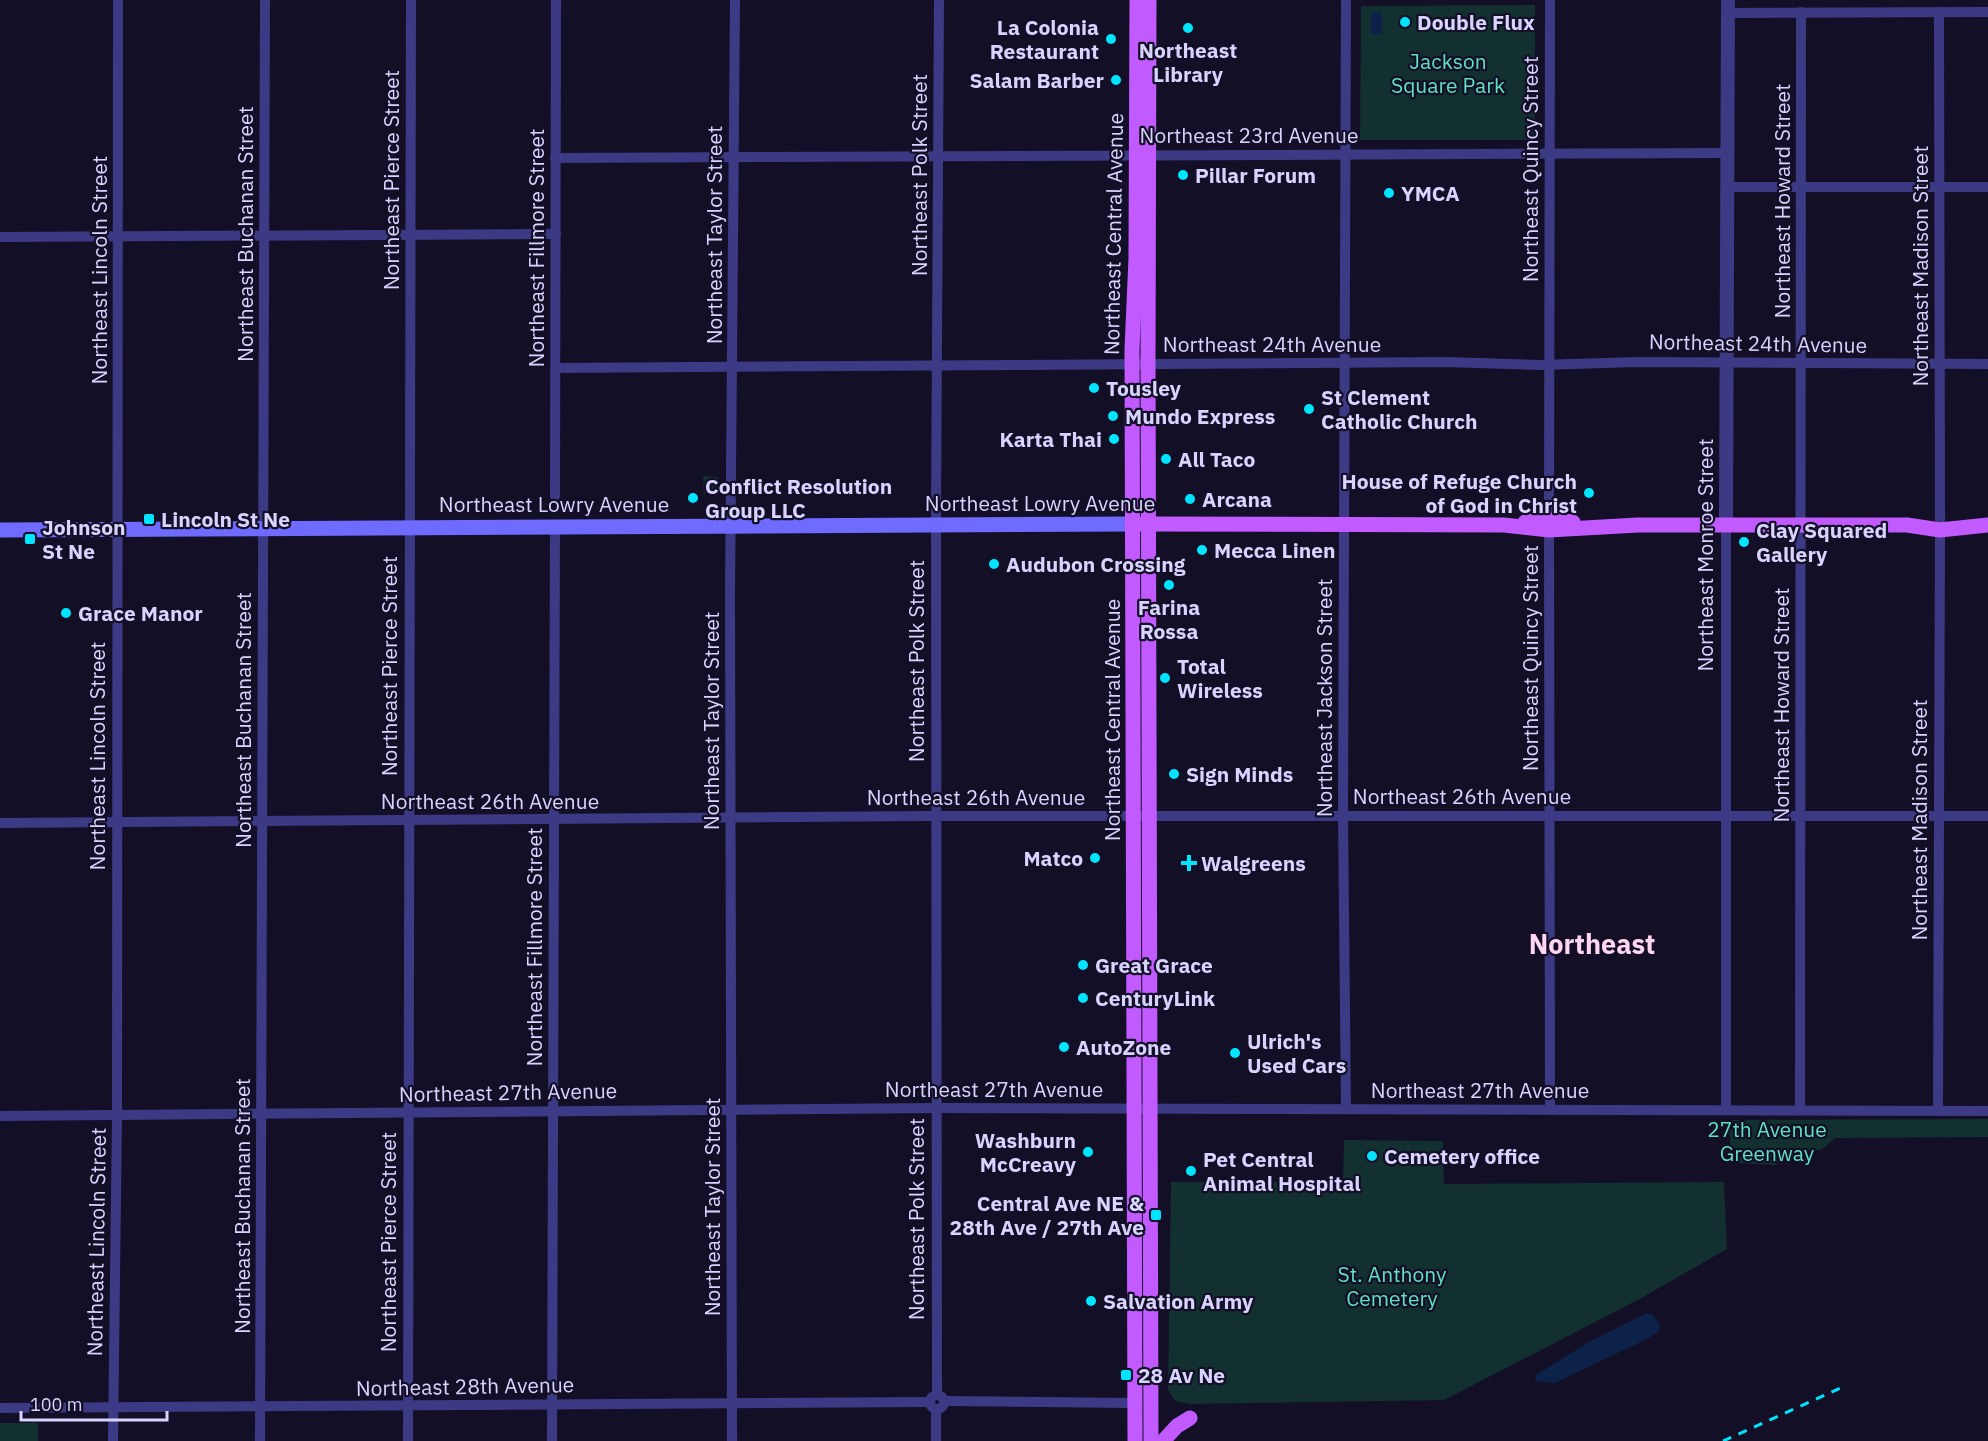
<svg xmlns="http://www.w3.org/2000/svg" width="1988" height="1441" viewBox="0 0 1988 1441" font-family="'IBM Plex Sans',sans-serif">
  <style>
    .green { fill: #12302f }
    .water { fill: #0c2248 }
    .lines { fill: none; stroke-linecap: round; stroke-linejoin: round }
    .minor { stroke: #3d3a85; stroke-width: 10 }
    .tertiary { stroke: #3d3a85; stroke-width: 14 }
    .secondary { stroke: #6f6bff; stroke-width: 15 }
    .primary { stroke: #c25bff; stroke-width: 15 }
    .rail { stroke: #00e5ff; stroke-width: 3; stroke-dasharray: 9 8; stroke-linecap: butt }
    .poi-dot { fill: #00e5ff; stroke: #130f26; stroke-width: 2 }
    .labels { text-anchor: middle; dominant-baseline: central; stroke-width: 4.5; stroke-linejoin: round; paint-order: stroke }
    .poi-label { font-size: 21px; font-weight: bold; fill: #d9d4ff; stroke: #130f26; text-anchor: start }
    .park-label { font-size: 21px; fill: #5fe0c0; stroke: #130f26 }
    .street-label { font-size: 21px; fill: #d9d4ff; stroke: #130f26 }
    .district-label { font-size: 27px; font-weight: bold; fill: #ffd6f0; stroke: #130f26 }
  </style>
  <rect width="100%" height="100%" fill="#130f26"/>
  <g class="green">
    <polygon points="1535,5 1535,140 1360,140 1361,6"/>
    <polygon points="703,476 718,477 718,494 704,494"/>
    <polygon points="1988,1119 1988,1137 1835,1138 1821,1150 1790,1149 1775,1165 1733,1163 1728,1125 1732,1120"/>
    <polygon points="1344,1140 1443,1141 1444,1184 1724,1182 1727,1249 1636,1301 1444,1400 1189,1404 1175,1401 1168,1390 1171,1182 1343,1182"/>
    <rect x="0" y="1423" width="38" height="18"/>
  </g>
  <g class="water">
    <rect x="1371" y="12" width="11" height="22"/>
    <polygon points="1647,1313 1652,1314 1660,1324 1659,1331 1647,1339 1555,1383 1535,1381 1536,1375 1587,1343"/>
  </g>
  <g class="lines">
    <g class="minor">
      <polyline points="1939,12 1940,520"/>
      <polyline points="1728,13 1988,12"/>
      <polyline points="555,158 1727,153"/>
      <polyline points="1727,187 1988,187"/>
      <polyline points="0,237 556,234"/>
      <polyline points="556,368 1446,362 1540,365 1637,362 1988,364"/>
      <polyline points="555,496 556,0"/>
      <polyline points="1549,519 1550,0"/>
      <polyline points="1726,525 1726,1110"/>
      <polyline points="1549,530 1550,1109"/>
      <polyline points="0,823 925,816 1988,816"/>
      <polyline points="1346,1109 1343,815 1346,0"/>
      <polyline points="1800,1110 1801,12"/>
      <polyline points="1938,1111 1940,530"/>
      <polyline points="0,1116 936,1108 1988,1111"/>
      <polyline points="937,1394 936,513 939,0"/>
      <circle cx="937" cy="1402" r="7"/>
      <polyline points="944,1401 1133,1403"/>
      <polyline points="0,1408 929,1402"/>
      <polyline points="936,1409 936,1441"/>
      <polyline points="113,1441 117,1115 118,0"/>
      <polyline points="260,1441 265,0"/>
      <polyline points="408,1441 411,0"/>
      <polyline points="552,1441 555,525"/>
      <polyline points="732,1441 730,594 735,0"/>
    </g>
    <polyline class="tertiary" points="1726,525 1728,0"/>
    <polyline class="secondary" points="0,530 1133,524"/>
    <g class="primary">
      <polyline points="1149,0 1148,364 1151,1441"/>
      <polyline points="1525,522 1549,519 1573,522"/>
      <polyline points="1140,524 1504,525 1549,530 1638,525 1907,525 1940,530 1988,525"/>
      <polyline points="1135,1441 1132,349 1136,258 1137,0"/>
      <polyline points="1163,1441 1177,1426 1190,1418"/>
    </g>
    <polyline class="rail" points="1723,1441 1845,1386"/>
  </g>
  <g class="poi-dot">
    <circle cx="1405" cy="22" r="6"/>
    <circle cx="1188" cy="28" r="6"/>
    <circle cx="1111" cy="39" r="6"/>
    <circle cx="1116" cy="80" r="6"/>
    <circle cx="1183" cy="175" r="6"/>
    <circle cx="1389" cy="193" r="6"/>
    <circle cx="1094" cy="388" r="6"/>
    <circle cx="1309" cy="409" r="6"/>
    <circle cx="1113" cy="416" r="6"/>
    <circle cx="1114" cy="439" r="6"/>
    <circle cx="1166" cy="459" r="6"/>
    <circle cx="1589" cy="493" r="6"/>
    <circle cx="693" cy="498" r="6"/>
    <circle cx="1190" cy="499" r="6"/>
    <rect x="143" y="513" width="12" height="12" rx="3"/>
    <rect x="24" y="533" width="12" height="12" rx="3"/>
    <circle cx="1744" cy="542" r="6"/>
    <circle cx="1202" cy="550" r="6"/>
    <circle cx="994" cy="564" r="6"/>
    <circle cx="1169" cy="585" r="6"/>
    <circle cx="66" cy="613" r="6"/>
    <circle cx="1165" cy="678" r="6"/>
    <circle cx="1174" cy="774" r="6"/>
    <circle cx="1095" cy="858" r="6"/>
    <path d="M1186 854h6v6h6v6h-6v6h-6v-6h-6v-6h6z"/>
    <circle cx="1083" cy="965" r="6"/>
    <circle cx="1083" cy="998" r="6"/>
    <circle cx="1064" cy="1047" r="6"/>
    <circle cx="1235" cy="1053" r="6"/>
    <circle cx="1088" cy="1152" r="6"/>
    <circle cx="1372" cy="1156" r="6"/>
    <circle cx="1191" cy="1171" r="6"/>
    <rect x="1150" y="1209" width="12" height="12" rx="3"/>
    <circle cx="1091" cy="1301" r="6"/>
    <rect x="1120" y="1369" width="12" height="12" rx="3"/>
  </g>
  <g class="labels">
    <g class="poi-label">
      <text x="1417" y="22">Double Flux</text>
      <text x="1099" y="27" text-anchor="end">La Colonia<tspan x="1099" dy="24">Restaurant</tspan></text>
      <text x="1188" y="50" text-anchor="middle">Northeast<tspan x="1188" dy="24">Library</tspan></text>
      <text x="1104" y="80" text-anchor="end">Salam Barber</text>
      <text x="1195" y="175">Pillar Forum</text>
      <text x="1401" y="193">YMCA</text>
      <text x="1106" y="388">Tousley</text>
      <text x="1321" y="397">St Clement<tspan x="1321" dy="24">Catholic Church</tspan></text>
      <text x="1125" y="416">Mundo Express</text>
      <text x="1102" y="439" text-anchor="end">Karta Thai</text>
      <text x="1178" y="459">All Taco</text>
      <text x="1577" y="481" text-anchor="end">House of Refuge Church<tspan x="1577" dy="24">of God in Christ</tspan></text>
      <text x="705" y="486">Conflict Resolution<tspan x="705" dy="24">Group LLC</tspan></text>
      <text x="1202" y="499">Arcana</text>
      <text x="161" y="519">Lincoln St Ne</text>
      <text x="42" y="527">Johnson<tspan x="42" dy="24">St Ne</tspan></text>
      <text x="1756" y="530">Clay Squared<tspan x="1756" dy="24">Gallery</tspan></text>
      <text x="1214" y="550">Mecca Linen</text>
      <text x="1006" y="564">Audubon Crossing</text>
      <text x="1169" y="607" text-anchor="middle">Farina<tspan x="1169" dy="24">Rossa</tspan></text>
      <text x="78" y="613">Grace Manor</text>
      <text x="1177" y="666">Total<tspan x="1177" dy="24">Wireless</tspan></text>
      <text x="1186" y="774">Sign Minds</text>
      <text x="1083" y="858" text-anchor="end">Matco</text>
      <text x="1201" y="863">Walgreens</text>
      <text x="1095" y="965">Great Grace</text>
      <text x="1095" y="998">CenturyLink</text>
      <text x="1247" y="1041">Ulrich's<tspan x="1247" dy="24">Used Cars</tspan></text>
      <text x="1076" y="1047">AutoZone</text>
      <text x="1076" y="1140" text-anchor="end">Washburn<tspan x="1076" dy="24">McCreavy</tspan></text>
      <text x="1384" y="1156">Cemetery office</text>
      <text x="1203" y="1159">Pet Central<tspan x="1203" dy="24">Animal Hospital</tspan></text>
      <text x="1144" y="1203" text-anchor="end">Central Ave NE &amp;<tspan x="1144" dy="24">28th Ave / 27th Ave</tspan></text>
      <text x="1103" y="1301">Salvation Army</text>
      <text x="1138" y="1375">28 Av Ne</text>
    </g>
    <g class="park-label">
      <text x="1448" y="61">Jackson<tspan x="1448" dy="24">Square Park</tspan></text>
      <text x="1767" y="1129">27th Avenue<tspan x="1767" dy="24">Greenway</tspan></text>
      <text x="1392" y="1274">St. Anthony<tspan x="1392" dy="24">Cemetery</tspan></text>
    </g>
    <g class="street-label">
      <text x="1249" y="135">Northeast 23rd Avenue</text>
      <text transform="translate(1530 169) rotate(-90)">Northeast Quincy Street</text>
      <text transform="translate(919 175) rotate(-90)">Northeast Polk Street</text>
      <text transform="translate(391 180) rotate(-90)">Northeast Pierce Street</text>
      <text transform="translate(1782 201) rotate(-90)">Northeast Howard Street</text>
      <text transform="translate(245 234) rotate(-90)">Northeast Buchanan Street</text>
      <text transform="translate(1113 234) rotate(-89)">Northeast Central Avenue</text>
      <text transform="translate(714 235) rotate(-90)">Northeast Taylor Street</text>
      <text transform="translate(536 248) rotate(-90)">Northeast Fillmore Street</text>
      <text transform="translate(1920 266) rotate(-90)">Northeast Madison Street</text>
      <text transform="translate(99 270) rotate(-90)">Northeast Lincoln Street</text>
      <text transform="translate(1758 343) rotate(1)">Northeast 24th Avenue</text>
      <text x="1272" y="344">Northeast 24th Avenue</text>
      <text x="1040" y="503">Northeast Lowry Avenue</text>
      <text x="554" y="504">Northeast Lowry Avenue</text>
      <text transform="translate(1705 555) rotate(-90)">Northeast Monroe Street</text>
      <text transform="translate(1530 658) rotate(-90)">Northeast Quincy Street</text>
      <text transform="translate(916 661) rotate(-90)">Northeast Polk Street</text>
      <text transform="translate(389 666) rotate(-90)">Northeast Pierce Street</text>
      <text transform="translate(1324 698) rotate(-90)">Northeast Jackson Street</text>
      <text transform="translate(1781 705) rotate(-90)">Northeast Howard Street</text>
      <text transform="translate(243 720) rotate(-90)">Northeast Buchanan Street</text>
      <text transform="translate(1112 720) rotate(-90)">Northeast Central Avenue</text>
      <text transform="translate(711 721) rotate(-90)">Northeast Taylor Street</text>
      <text transform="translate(97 756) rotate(-90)">Northeast Lincoln Street</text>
      <text x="1462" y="796">Northeast 26th Avenue</text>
      <text x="976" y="797">Northeast 26th Avenue</text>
      <text x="490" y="801">Northeast 26th Avenue</text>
      <text transform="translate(1919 820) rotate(-90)">Northeast Madison Street</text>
      <text transform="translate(534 947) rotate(-90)">Northeast Fillmore Street</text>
      <text x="994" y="1089">Northeast 27th Avenue</text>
      <text x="1480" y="1090">Northeast 27th Avenue</text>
      <text transform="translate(508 1092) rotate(-1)">Northeast 27th Avenue</text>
      <text transform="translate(242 1206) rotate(-90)">Northeast Buchanan Street</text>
      <text transform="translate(712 1207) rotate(-90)">Northeast Taylor Street</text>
      <text transform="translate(916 1219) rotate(-90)">Northeast Polk Street</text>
      <text transform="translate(96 1242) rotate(-89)">Northeast Lincoln Street</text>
      <text transform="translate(388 1242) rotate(-90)">Northeast Pierce Street</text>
      <text transform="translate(465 1386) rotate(-1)">Northeast 28th Avenue</text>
    </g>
    <g class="district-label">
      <text x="1592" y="943">Northeast</text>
    </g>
  </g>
  <path d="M21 1411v9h146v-9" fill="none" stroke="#d9d4ff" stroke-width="3"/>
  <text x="30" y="1411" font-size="18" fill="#d9d4ff" stroke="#130f26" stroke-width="4.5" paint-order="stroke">100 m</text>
</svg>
